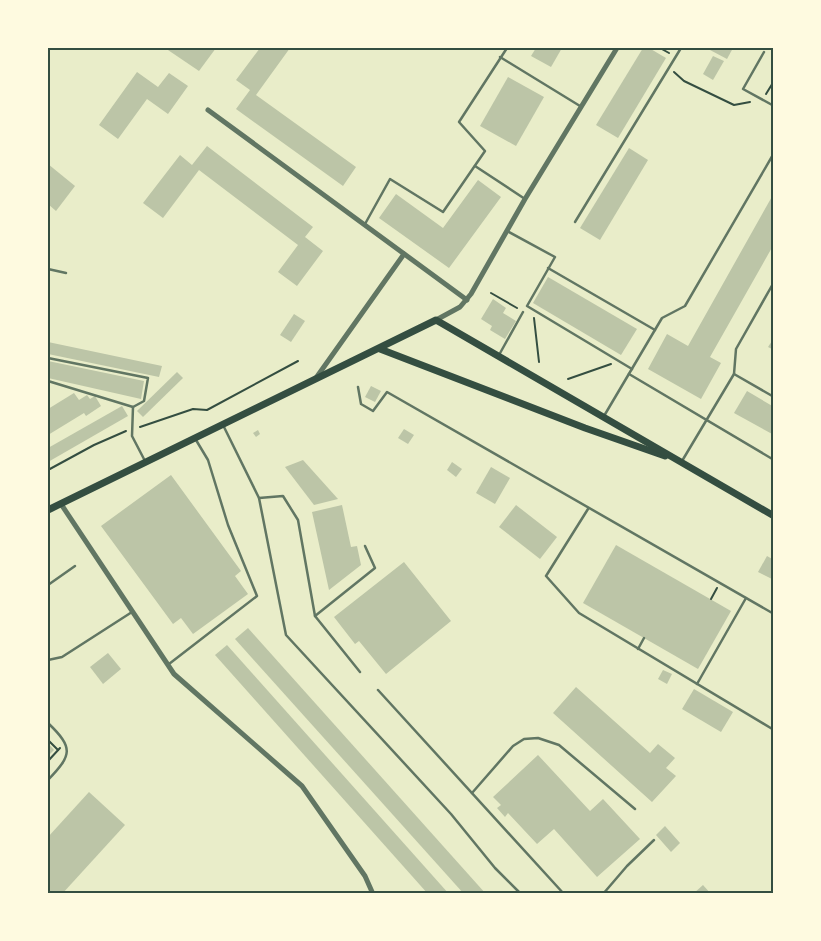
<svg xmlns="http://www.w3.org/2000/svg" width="821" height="941" viewBox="0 0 821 941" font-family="'IBM Plex Serif',serif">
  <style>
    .building { fill: #bcc5a7 }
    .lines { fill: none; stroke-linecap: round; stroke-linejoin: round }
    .path { stroke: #344e41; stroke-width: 2 }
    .service { stroke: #617663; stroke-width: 2.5 }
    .minor { stroke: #617663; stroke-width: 5 }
    .secondary { stroke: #344e41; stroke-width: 7 }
    .neatline { fill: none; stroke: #344e41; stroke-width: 2 }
  </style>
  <rect width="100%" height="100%" fill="#e9edc9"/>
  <g class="building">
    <polygon points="165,48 216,48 199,71"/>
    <polygon points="260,48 290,48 256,95 356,167 343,186 236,109 250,90 236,80"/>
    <polygon points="536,48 562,48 551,67 531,56"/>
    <polygon points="643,48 649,48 666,58 618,138 596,125"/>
    <polygon points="712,48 733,48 727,59 710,50"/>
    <polygon points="713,56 724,61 713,80 703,74"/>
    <polygon points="137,72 158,87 169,73 188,86 168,114 147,99 118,139 99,125"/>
    <polygon points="508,77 544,97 516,146 480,126"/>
    <polygon points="207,146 313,227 305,237 323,251 297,286 278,272 298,245 199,170 163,218 143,203 180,155 192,165"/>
    <polygon points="629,148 648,160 600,240 580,228"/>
    <polygon points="48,164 75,186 56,211 48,204"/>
    <polygon points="478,180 501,197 449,268 379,218 396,194 443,228"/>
    <polygon points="774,193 774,244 710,357 721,363 701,399 648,369 667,334 688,346"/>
    <polygon points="548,277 637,329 621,355 533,303"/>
    <polygon points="493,299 506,308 503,313 516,321 505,339 490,330 492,326 481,319"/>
    <polygon points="294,314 305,321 291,342 280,335"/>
    <polygon points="774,338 774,350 768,347"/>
    <polygon points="48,342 162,366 159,377 48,354"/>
    <polygon points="48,361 144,381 141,399 48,378"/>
    <polygon points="177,372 183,378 143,417 137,411"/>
    <polygon points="371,386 381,391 375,402 365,397"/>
    <polygon points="747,391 774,407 774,435 734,413"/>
    <polygon points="74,393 79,400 87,395 90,399 95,396 101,406 86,416 84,413 48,435 48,409"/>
    <polygon points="122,406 128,416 48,462 48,448"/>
    <polygon points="404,429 414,435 408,444 398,438"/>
    <polygon points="258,430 260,434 256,437 253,433"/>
    <polygon points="303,460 338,499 314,505 285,467"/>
    <polygon points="452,462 462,469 456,477 447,470"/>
    <polygon points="491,467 510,478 495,504 476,493"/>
    <polygon points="171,475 241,571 235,576 248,594 193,634 181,618 173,624 101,526"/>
    <polygon points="342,505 351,547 357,546 361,565 329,590 312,512"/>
    <polygon points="516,505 557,537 540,559 499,527"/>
    <polygon points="616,545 731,611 698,669 583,603"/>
    <polygon points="767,556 774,560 774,580 758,572"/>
    <polygon points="404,562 451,621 386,674 359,641 355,644 334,617"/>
    <polygon points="248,628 486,894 464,894 235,639"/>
    <polygon points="227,645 449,894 428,894 215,655"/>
    <polygon points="108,653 121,669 103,684 90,667"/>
    <polygon points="663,670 672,674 667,684 658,679"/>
    <polygon points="576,687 650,753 658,744 675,758 666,768 676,776 652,802 553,713"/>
    <polygon points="694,689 733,712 721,732 682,709"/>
    <polygon points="48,743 54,750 48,756"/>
    <polygon points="538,755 590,811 603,799 640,839 597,877 554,829 537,844 508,813 505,817 497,808 501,805 493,797"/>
    <polygon points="89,792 125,825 62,894 48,894 48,837"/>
    <polygon points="665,826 680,843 671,852 656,835"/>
    <polygon points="703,885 711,894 693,894"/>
  </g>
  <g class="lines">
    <g class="path">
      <polyline points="660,48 669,53"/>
      <polyline points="674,72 684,81 734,105 750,102"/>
      <polyline points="766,94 774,81"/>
      <polyline points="491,293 517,308"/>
      <polyline points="534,318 539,362"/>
      <polyline points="568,379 611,364"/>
      <polyline points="140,427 193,409 207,410 298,361"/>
      <polyline points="48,470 94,445 126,431"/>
      <polyline points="711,599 717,588"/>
      <polyline points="48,740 58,750"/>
      <polyline points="48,761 60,748"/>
    </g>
    <g class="service">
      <polyline points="764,52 743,89 774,106"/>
      <polyline points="500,57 580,106"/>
      <polyline points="475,166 525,199"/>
      <polyline points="575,222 681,48"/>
      <polyline points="365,224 390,179 443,212 485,151 459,122 507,48"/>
      <polyline points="507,231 555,257 527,306 632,369"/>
      <polyline points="548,268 655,330"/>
      <polyline points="48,269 66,273"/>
      <polyline points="499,355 523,312"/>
      <polyline points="48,358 148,378 144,401 133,407 48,381"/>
      <polyline points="629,374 774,460"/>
      <polyline points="734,374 774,397"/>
      <polyline points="358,387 361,404 373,411 387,392 774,614"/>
      <polyline points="133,407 132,436 145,461"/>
      <polyline points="604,416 662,318 685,306 774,153"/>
      <polyline points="223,425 259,498 286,635 451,814 495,868 521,894"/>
      <polyline points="682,461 734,374 736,349 774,282"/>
      <polyline points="259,498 283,496 298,520 315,616 360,672"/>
      <polyline points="588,509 546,576 579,613 774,730"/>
      <polyline points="48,585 75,566"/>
      <polyline points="315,616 375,568 365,546"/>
      <polyline points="638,649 644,638"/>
      <polyline points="48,660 62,657 132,612"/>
      <polyline points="169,664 257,596 228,525 208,460 196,440"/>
      <polyline points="697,684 746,598"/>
      <polyline points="378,690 564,894"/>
      <path d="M 48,723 C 74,748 72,755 48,780"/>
      <polyline points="472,793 513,746 524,739 538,738 559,745 635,809"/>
      <polyline points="603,894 627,866 654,840"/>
    </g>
    <g class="minor">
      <polyline points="208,110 467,300"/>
      <polyline points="436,320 460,307 471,294 525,199 617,48"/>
      <polyline points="316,378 404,254"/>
      <polyline points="61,504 174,674 302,786 365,876 373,894"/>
    </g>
    <g class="secondary">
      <polyline points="380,349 585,428 665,456"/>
      <polyline points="48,510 436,320 774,516"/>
    </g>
  </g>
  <rect width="821" height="941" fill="none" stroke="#fefae0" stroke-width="98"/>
  <rect x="49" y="49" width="723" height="843" class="neatline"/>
</svg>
